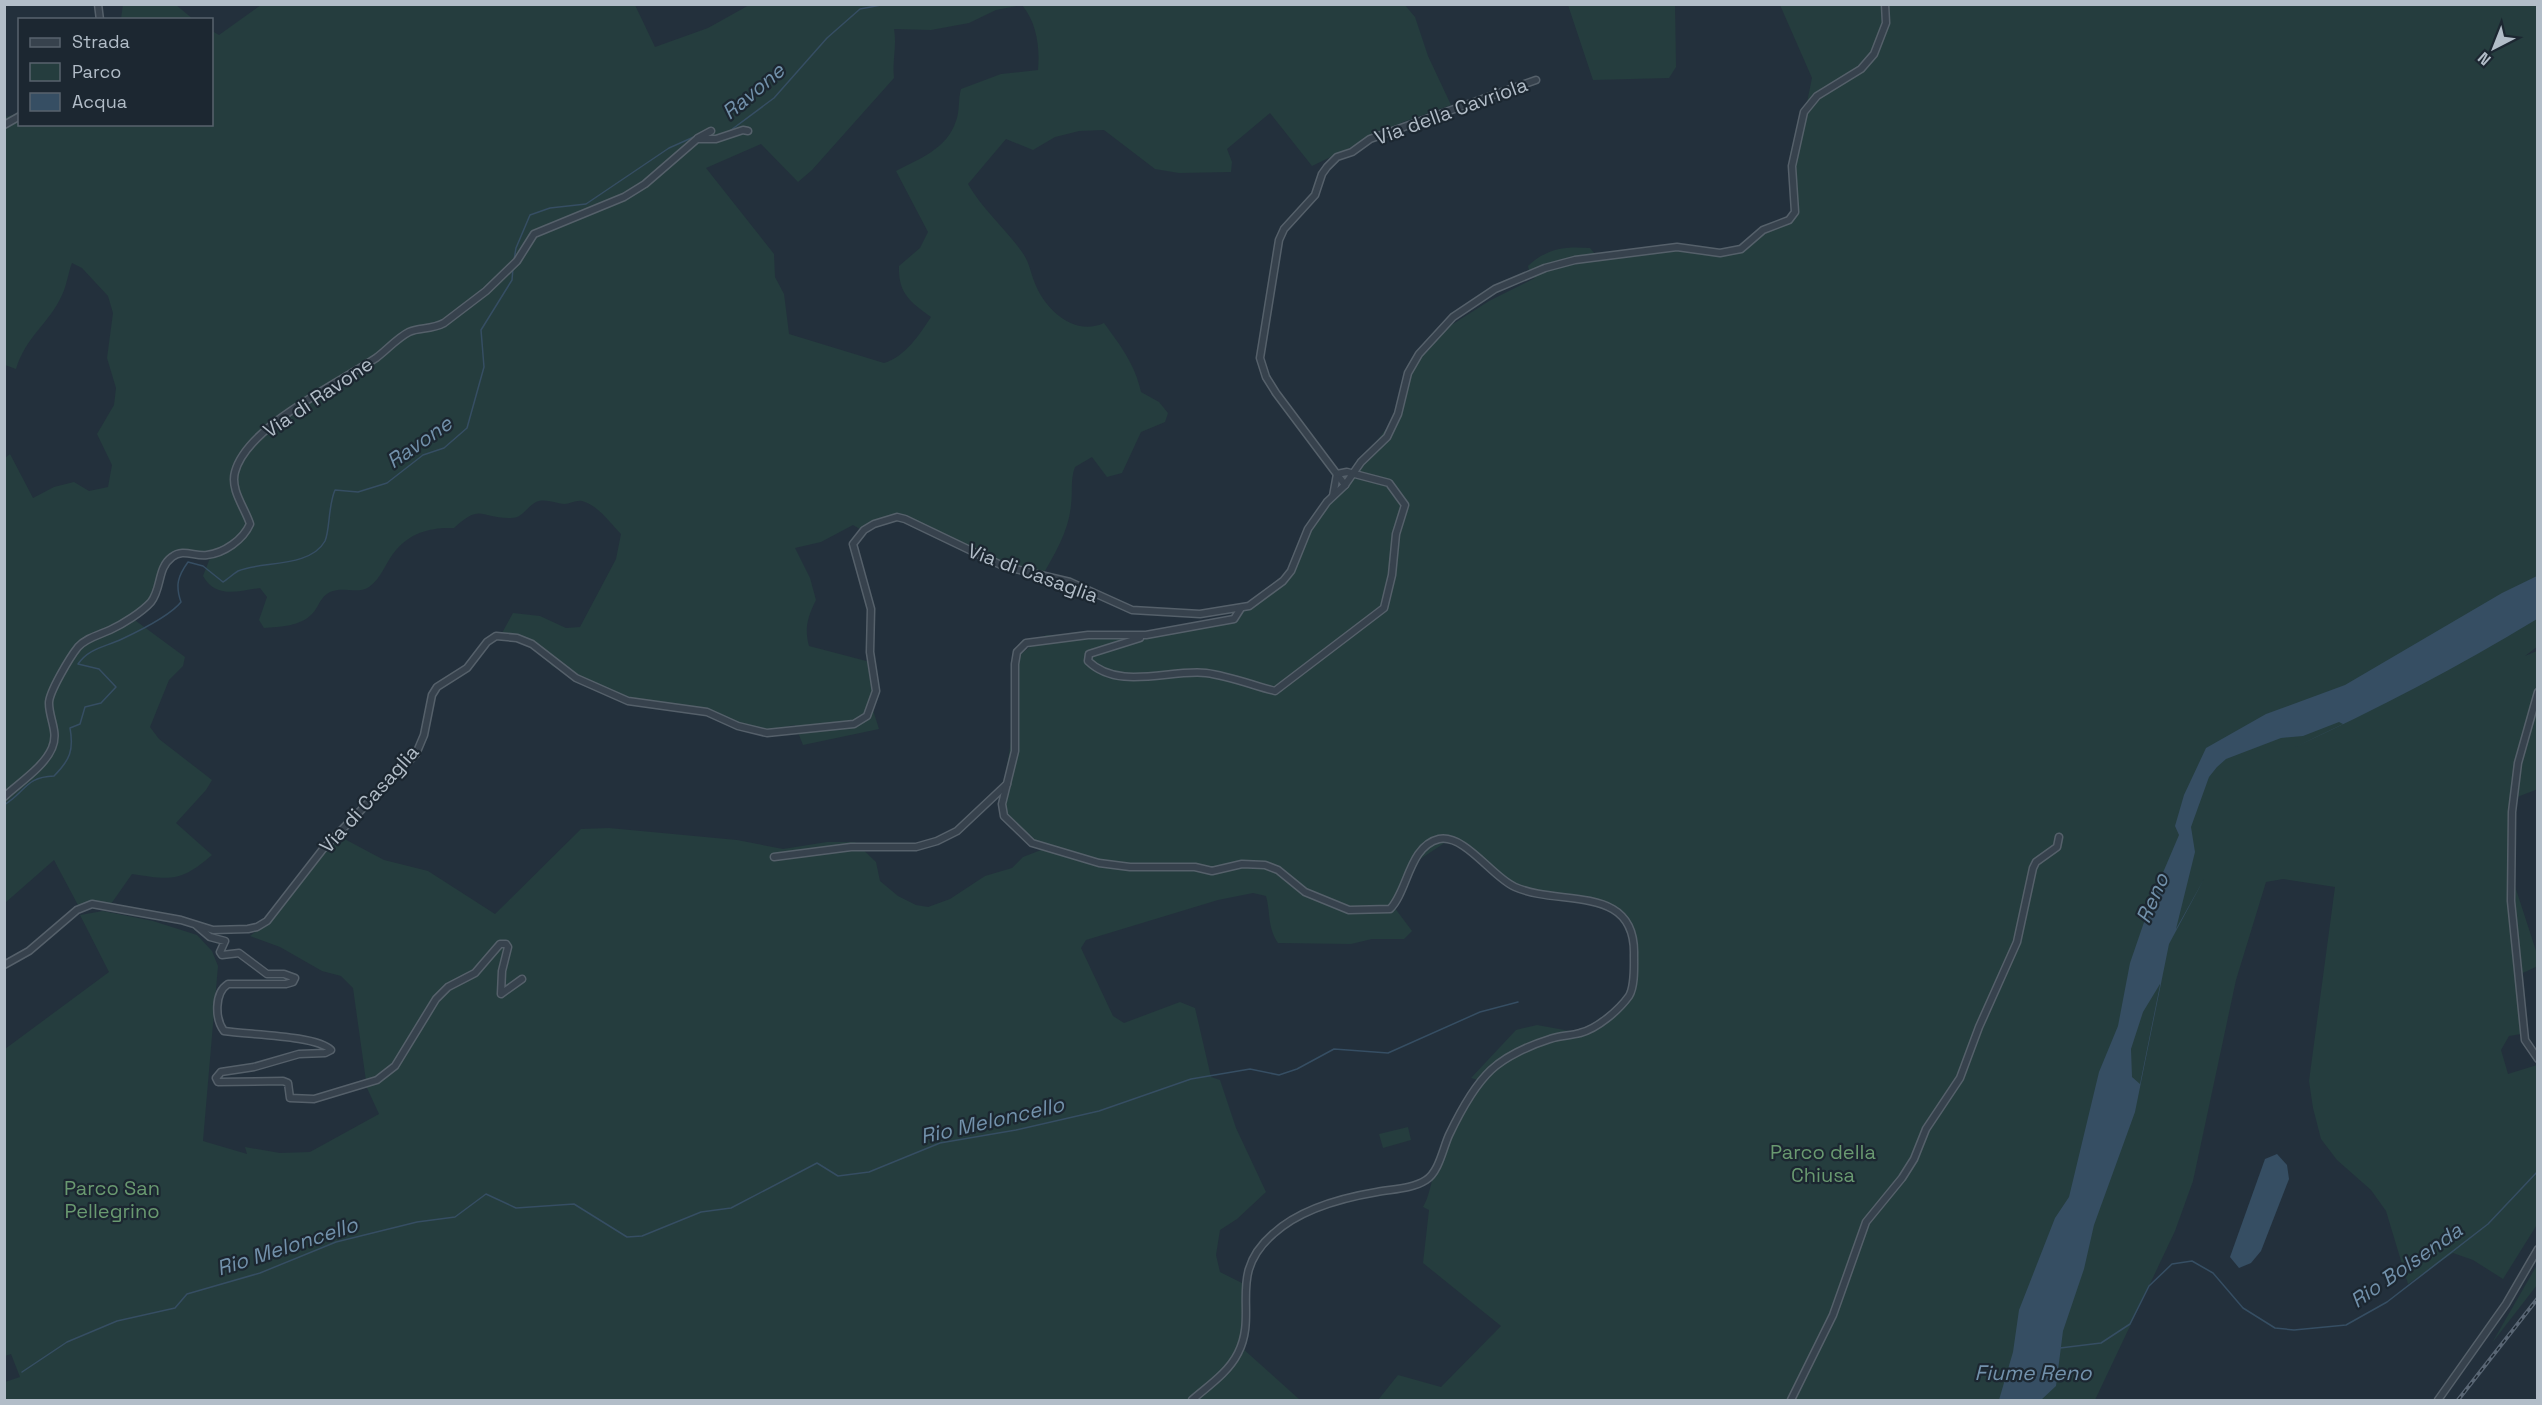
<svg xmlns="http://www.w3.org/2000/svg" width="2542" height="1405" viewBox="0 0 2542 1405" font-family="'Space Grotesk',sans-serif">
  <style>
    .green { fill: #253d3e; fill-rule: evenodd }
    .water { fill: #364e63; fill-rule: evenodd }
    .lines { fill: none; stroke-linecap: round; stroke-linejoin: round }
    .stream { stroke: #364e63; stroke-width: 1.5 }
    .minor-casing { stroke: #55606a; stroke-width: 9 }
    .minor { stroke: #37424d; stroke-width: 6 }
    .rail-casing { stroke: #596674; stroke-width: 4 }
    .rail { stroke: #1c2731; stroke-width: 1.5; stroke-dasharray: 4.5; stroke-linecap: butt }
    .labels { text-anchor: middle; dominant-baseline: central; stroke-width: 4.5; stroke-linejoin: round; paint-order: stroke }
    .street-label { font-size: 20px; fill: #b2bdc8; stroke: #1c2731 }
    .park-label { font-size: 20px; fill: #699970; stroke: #1c2731 }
    .water-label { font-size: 21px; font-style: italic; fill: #7291ab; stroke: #1c2731 }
  </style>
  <rect width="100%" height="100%" fill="#23303c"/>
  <g class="green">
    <polygon points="123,4 176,5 193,19 121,19"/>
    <path d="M 751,4 L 1404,4 L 1415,17 L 1428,56 L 1451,105 L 1403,122 L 1312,166 L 1270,113 L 1227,149 L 1232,162 L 1231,172 L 1179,173 L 1155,169 L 1104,130 L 1079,131 L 1055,137 L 1033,150 L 1006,139 L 968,184 C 983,210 1005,228 1022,252 C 1029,262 1030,270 1034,281 C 1044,309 1074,337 1104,323 C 1120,345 1135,364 1141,392 L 1159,402 L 1168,413 L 1165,422 L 1141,432 L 1122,473 L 1107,477 L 1092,457 L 1075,467 C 1070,480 1073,491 1071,505 C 1069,530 1055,554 1042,576 L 976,557 L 898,519 L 882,522 L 865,532 L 853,525 L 821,542 L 795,548 L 810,578 L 816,600 C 808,616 804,628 809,646 L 870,662 L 877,692 L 873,710 L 879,729 L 803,745 L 795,725 L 761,731 L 714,713 L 643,702 L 616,694 L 552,666 L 542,653 L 520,638 L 502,633 L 513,613 L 540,616 L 566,628 L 580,627 L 616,559 L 621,534 C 610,523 598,505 582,501 C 576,500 570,504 564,504 C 555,503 545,498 536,502 C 526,507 523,519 509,518 C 480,518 481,503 454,528 C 432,527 411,532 396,550 C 386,561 382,578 369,587 C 358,594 344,587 333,591 C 320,595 320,606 312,614 C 301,626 280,627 264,628 L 259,620 L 267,597 L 260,588 C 238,591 216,599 203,576 L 210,558 L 181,552 L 170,556 L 152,598 L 132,618 L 185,657 L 183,666 L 169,680 L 150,727 L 159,739 L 212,780 L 206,790 L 176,823 L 212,855 C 181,882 171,880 132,874 L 111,904 L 79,907 L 54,860 L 5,903 L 5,458 L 10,454 L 33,498 L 54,487 L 74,482 L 89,491 L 108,487 L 112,465 L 97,434 L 114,405 L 116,388 L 107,358 L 113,313 L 108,296 L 82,268 L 72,263 C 68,273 67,285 62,295 C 49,324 26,336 16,369 L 5,365 L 5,117 L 19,113 L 20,124 L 212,124 L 212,31 L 219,35 L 261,5 L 635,5 L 655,47 L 708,28 ZM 1022,5 C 1037,23 1040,48 1038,70 L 1001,74 L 961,89 C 958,99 960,111 956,121 C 947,149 919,159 896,171 L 928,232 L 920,248 L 899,266 C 898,293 910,302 931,317 C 920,334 905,357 884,363 L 789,334 L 784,294 L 775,277 L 774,254 L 706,168 L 761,144 L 798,182 L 812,170 L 894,78 C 892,61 897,47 894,29 L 931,30 L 969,23 L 996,10 Z"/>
    <path d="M 1889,4 L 2537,5 L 2538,646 L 2525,656 L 2537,651 L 2538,789 L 2512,799 L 2514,883 L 2537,954 L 2538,966 L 2516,976 L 2521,1034 L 2509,1036 L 2501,1050 L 2508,1074 L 2537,1065 L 2538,1223 L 2503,1279 L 2473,1260 L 2453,1253 L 2408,1284 L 2386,1211 L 2371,1190 L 2337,1160 L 2321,1139 L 2313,1108 L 2309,1081 L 2335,887 L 2283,879 L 2266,882 L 2236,980 L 2193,1181 L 2175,1231 L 2095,1400 L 1378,1400 L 1398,1375 L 1441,1387 L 1501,1326 L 1423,1263 L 1429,1210 L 1423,1207 C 1430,1195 1430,1184 1435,1172 C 1447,1140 1465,1110 1485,1082 L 1471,1078 L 1516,1030 L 1537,1025 L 1581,1033 L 1628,997 C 1634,962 1640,937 1616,908 L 1513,889 L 1478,855 L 1446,842 L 1408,867 L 1398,901 L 1381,909 L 1394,907 L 1412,931 L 1404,939 L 1372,939 L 1351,944 L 1278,943 C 1267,926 1271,915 1266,896 L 1253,893 L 1218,900 L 1086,940 L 1081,948 L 1113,1016 L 1124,1023 L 1180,1002 L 1195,1008 L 1211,1077 L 1220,1080 L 1236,1128 L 1266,1192 L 1237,1219 L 1220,1230 L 1216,1255 L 1220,1272 L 1246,1285 L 1241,1347 L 1300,1400 L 5,1400 L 5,1382 L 20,1377 L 11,1354 L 5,1356 L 5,1049 L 109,972 L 80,915 L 103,911 L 153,921 L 197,935 L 212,951 L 218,966 L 203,1141 L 247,1154 L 245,1147 L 280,1153 L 310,1152 L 379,1114 L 367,1088 L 353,988 L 341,976 L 322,971 L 280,947 L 250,936 L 266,923 L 337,835 L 384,860 L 428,871 L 495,914 L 581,829 L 609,828 L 737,840 L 783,849 L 827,842 L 855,842 L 876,862 L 880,881 L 898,896 L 916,905 L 928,907 L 950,899 L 985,876 L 1012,868 L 1023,857 L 1041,850 L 1006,821 L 1006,815 L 1000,810 L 1014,722 L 1018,656 L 1046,635 L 1114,637 L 1195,628 L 1241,611 L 1296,569 L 1299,542 L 1392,421 L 1408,364 L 1442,331 L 1489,301 L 1535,278 L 1530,275 L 1528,266 C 1547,248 1565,246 1590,248 L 1600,260 L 1638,250 L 1734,252 L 1750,236 L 1793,221 L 1797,209 L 1790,153 L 1806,107 L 1812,78 L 1780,5 L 1885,5 L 1887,18 Z"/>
    <polygon points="1568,5 1675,5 1676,67 1669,78 1593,80"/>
    <polygon points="1408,1127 1411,1140 1383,1148 1379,1134"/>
    <polygon points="2537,1263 2537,1285 2492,1343 2537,1265"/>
  </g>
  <g class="water">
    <path d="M 2537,576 L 2537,619 C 2458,667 2377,709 2293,748 L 2343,724 L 2339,722 L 2303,736 L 2281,738 L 2226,759 L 2217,767 L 2209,777 L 2191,827 L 2195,852 L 2176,929 L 2204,879 L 2216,849 L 2204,879 L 2169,944 L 2135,1112 L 2094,1225 L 2084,1269 L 2063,1331 L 2056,1386 L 2041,1400 L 1999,1400 L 2013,1352 L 2019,1310 L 2055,1218 L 2069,1197 L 2099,1072 L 2118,1026 L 2130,963 L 2153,896 L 2179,835 L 2175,826 L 2184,795 L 2206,748 L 2266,714 L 2345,685 L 2502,593 ZM 2160,984 L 2160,985 L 2140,1084 L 2132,1077 L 2131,1049 L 2143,1012 Z"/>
    <polygon points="2277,1154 2287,1165 2289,1179 2261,1251 2251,1263 2239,1268 2230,1257 2265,1159"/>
  </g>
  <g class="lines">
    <g class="stream">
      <polyline points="727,133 774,98 827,38 860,9 886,4"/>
      <polyline points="514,260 516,248 530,215 550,208 586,204 669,148 696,136"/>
      <path d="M 4,805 C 26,792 25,777 54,776 C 70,760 74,750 70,728 L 80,724 L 85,707 L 101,703 L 116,687 L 99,669 L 78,664 C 89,648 105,647 122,639 C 139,631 170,616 181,602 C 175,585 178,576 188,562 L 203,566 L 223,582 C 228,579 233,574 238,571 C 261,561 310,568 325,541 C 330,530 328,506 335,490 L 358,492 L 387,483 L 423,455 L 444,448 L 467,428 L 484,367 L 481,330 L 512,280 L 513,268"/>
      <polyline points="2060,1348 2101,1343 2130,1324 2149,1286 2172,1264 2192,1261 2213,1273 2243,1308 2275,1328 2294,1330 2346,1325 2387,1302 2488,1224 2538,1171"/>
      <polyline points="22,1372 67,1342 117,1321 175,1308 187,1294 260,1273 336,1242 417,1222 455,1217 486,1194 516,1208 574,1204 627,1237 642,1236 701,1212 731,1208 817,1163 838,1176 869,1172 940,1143 1016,1130 1099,1111 1191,1079 1250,1069 1279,1075 1297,1069 1334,1049 1388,1053 1480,1012 1518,1002"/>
    </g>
    <g class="minor-casing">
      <g id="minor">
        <polyline points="98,4 100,20"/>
        <polyline points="4,125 20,116"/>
        <polyline points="698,138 711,131"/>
        <polyline points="1345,485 1276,393 1266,377 1260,358 1279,240 1284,229 1315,195 1322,174 1327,167 1337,157 1352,152 1370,139 1536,80"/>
        <polyline points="1333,496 1337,474"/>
        <path d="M 1140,638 L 1089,654 L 1088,661 C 1119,691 1169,669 1206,673 C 1229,676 1252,685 1275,691 L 1384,608 L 1392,575 L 1396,534 L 1405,505 L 1389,483 L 1347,472 L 1337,474"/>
        <polyline points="2538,692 2518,763 2512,812 2511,901 2525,1040 2538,1059"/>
        <path d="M 4,797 C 19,783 44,767 52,748 C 59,732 49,719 49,703 C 49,692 70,657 78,647 C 86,638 99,635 110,630 C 123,624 142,612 151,602 C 162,588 157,568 172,557 C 183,548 195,557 207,555 C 224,553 243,540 250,524 C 245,508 230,490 235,472 C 247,426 339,383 376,358 C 387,350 397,338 409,332 C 419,327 431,330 444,323 L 486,291 L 517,261 L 534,234 L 624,197 L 645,184 L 697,139 L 716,139 L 743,130 L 748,131"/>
        <polyline points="774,857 851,847 916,847 937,841 957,831 1007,784"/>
        <path d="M 197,926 L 210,937 L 225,941 L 220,952 L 222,955 L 239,953 L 267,974 L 284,974 L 295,978 L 293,982 L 286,984 L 228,984 C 214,993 215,1019 224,1031 C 248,1035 316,1035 331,1050 L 325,1053 L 299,1054 L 254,1067 L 221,1072 L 216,1078 L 218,1082 L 283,1081 L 288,1083 L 290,1098 L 314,1099 L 377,1080 L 395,1066 L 436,999 L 448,987 L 475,973 L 500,944 L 506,944 L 508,947 L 502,971 L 501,994 L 522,979"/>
        <polyline points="4,965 29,951 77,910 92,904 181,920 213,930 248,929 257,927 267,921 323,849 416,754 424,735 432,695 437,687 467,668 487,642 496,636 517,638 532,644 576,678 628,701 707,712 738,726 767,733 854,724 867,716 876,691 870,652 871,609 853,544 864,530 874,524 897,517 905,519 1003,566 1070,582 1132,610 1200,614 1249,606 1283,581 1291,571 1308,529 1327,502 1345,485 1361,462 1387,437 1398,414 1408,373 1419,354 1453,317 1495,289 1545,268 1575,260 1677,247 1720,253 1741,249 1763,230 1789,220 1795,212 1792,166 1804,112 1817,96 1861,69 1874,54 1886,23 1885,4"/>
        <path d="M 1192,1400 C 1208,1386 1228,1373 1238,1353 C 1259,1312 1226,1275 1273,1234 C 1300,1209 1341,1198 1377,1192 C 1393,1189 1412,1189 1426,1180 C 1439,1172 1443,1148 1449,1135 C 1459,1114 1474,1086 1491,1070 C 1506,1056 1531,1045 1550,1039 C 1560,1035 1570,1036 1580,1033 C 1597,1029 1619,1010 1629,996 C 1635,986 1634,967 1634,955 C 1636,883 1560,907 1515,887 C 1492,877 1465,834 1439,839 C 1409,846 1408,891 1390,909 L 1349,910 L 1305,892 L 1278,870 L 1265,865 L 1242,864 L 1212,871 L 1195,867 L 1130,867 L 1099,863 L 1032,843 L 1004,816 L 1002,804 L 1015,751 L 1015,664 L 1017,652 L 1026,643 L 1088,635 L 1146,635 L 1234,619 L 1241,608"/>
        <polyline points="1791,1400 1833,1315 1866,1222 1902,1178 1914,1159 1926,1129 1960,1078 1979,1027 2017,942 2033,868 2036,862 2057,847 2059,837"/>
        <polyline points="2438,1400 2506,1304 2538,1249"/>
      </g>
    </g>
    <use href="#minor" class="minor"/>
    <g class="rail-casing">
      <polyline id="rail" points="2458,1400 2538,1298"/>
    </g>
    <use href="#rail" class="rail"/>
  </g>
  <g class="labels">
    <g class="street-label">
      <text transform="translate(1451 111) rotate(-20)">Via della Cavriola</text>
      <text transform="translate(318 397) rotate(-34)">Via di Ravone</text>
      <text transform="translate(1033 573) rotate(20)">Via di Casaglia</text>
      <text transform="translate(369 799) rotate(-48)">Via di Casaglia</text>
    </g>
    <g class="park-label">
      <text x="1823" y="1152">Parco della<tspan x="1823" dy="23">Chiusa</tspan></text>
      <text x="112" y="1188">Parco San<tspan x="112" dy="23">Pellegrino</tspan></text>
    </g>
    <g class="water-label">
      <text transform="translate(753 91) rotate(-40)">Ravone</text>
      <text transform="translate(419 442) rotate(-35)">Ravone</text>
      <text transform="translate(2152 898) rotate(-67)">Reno</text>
      <text transform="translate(992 1120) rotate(-13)">Rio Meloncello</text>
      <text transform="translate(287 1246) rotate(-18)">Rio Meloncello</text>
      <text transform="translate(2406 1265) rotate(-35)">Rio Bolsenda</text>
      <text x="2033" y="1372">Fiume Reno</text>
    </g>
  </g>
  <rect width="2542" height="1405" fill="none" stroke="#b2bdc8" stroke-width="12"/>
  <rect x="18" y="18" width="195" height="108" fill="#1c2731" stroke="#58636d" stroke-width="1.5"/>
  <rect x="30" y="38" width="30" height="9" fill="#37424d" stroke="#58636d" stroke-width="1.5"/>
  <text x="72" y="48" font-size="18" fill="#b2bdc8">Strada</text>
  <rect x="30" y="63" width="30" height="18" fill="#253d3e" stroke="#58636d" stroke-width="1.5"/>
  <text x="72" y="78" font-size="18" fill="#b2bdc8">Parco</text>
  <rect x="30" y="93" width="30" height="18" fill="#364e63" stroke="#58636d" stroke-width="1.5"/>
  <text x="72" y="108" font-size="18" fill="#b2bdc8">Acqua</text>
  <g transform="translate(2494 48) rotate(222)" stroke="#1c2731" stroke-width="4.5" paint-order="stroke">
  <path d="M0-4.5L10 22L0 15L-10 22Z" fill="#b2bdc8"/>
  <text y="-9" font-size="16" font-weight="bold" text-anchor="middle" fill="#b2bdc8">N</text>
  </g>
</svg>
